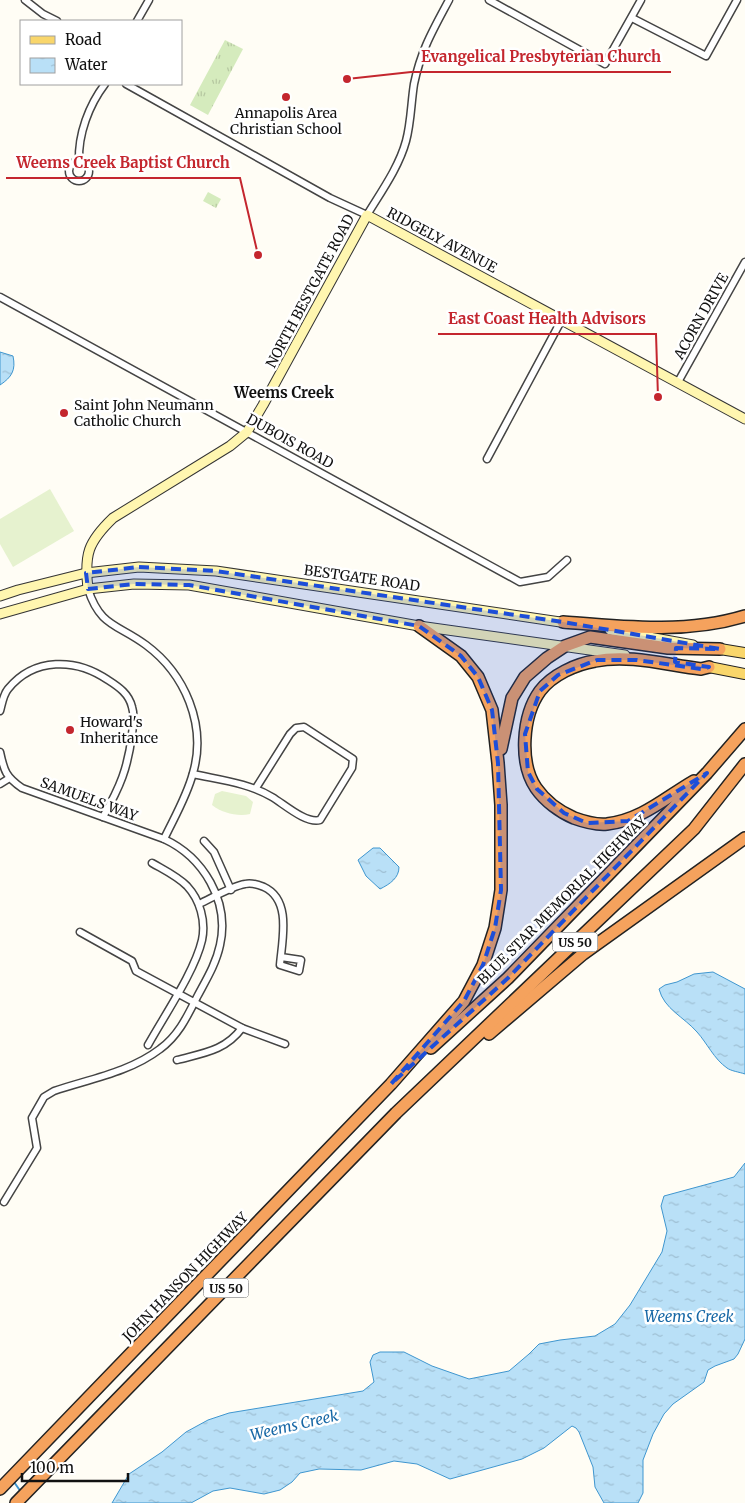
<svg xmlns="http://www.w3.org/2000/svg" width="745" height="1503" viewBox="0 0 745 1503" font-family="Merriweather,serif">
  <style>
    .park { fill: url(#park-tufts) }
    .pitch { fill: #e6f2cf }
    .water { fill: url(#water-ripples); stroke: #3f96cf }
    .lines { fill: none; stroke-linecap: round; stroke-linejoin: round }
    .stream { stroke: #3f96cf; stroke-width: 2 }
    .street-casing { stroke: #444; stroke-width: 9 }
    .secondary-casing { stroke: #333; stroke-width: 11 }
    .primary-casing { stroke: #222; stroke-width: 12 }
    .highway-casing { stroke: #222; stroke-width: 14 }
    .street { stroke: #fff; stroke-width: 6 }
    .secondary { stroke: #fff6b0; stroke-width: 9 }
    .primary { stroke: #f9d66b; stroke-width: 10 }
    .highway { stroke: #f5a25d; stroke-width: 11 }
    .marked { fill: #1d4ed8; fill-opacity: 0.2; stroke: #1d4ed8; stroke-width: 4; stroke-dasharray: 10 6; stroke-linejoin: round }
    .poi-dot { fill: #c4262e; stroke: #fff; stroke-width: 2 }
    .labels { text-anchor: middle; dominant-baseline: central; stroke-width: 5; stroke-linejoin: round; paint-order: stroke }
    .shield { fill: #fff; stroke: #585858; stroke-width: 1 }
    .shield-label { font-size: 12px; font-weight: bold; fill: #111 }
    .poi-label { font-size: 14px; fill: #111; stroke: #fff; text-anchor: start }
    .street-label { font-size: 14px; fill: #111; stroke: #fff }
    .neighbourhood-label { font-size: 15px; font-weight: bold; fill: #111; stroke: #fff }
    .water-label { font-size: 15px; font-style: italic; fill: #1768a6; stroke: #fff }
    .leader { fill: none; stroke: #c4262e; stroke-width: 2 }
    .callout-dot { fill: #c4262e; stroke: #fff; stroke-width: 2 }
    .callout-label { font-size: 15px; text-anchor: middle; font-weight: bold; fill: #c4262e; stroke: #fff; stroke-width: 5; stroke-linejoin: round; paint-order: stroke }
  </style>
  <defs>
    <pattern id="park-tufts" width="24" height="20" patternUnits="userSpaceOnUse" patternTransform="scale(1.25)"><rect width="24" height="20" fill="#d5ebbd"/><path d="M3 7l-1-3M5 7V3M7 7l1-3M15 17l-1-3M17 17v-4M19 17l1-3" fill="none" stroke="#b6c8a1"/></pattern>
    <pattern id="water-ripples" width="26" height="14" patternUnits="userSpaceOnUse" patternTransform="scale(1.25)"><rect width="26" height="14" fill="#b9e0f7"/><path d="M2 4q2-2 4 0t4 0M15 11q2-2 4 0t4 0" fill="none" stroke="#9ebfd3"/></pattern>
  </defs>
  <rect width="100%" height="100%" fill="#fffdf5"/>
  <g class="park">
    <polygon points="225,40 243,49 208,115 190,105"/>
    <polygon points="208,192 221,199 216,208 203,201"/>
  </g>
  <g class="pitch">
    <polygon points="50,489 74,531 13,567 0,544 0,519"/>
    <path d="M 222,791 L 246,796 L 253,802 L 250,814 C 238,817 222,813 212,805 L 215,794 Z"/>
  </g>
  <g class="water">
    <path d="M 0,352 L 13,356 C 16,370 12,377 0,385 Z"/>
    <path d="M 373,848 L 380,848 L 399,867 C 399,878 390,884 380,889 L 366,876 L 358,860 Z"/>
    <path d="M 713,972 L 745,989 L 745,1074 C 739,1072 731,1071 727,1068 C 714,1059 707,1043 697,1032 C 684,1017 664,1009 659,989 L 665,985 L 677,982 L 694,974 Z"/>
    <polygon points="745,1163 745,1339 738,1354 734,1359 715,1366 708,1370 704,1382 673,1404 664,1414 653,1434 643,1460 643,1493 638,1503 604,1503 595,1487 593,1467 579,1432 576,1428 572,1426 544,1448 522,1459 450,1479 417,1464 394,1461 361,1470 319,1469 300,1473 292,1482 280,1490 264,1494 230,1488 213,1491 191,1503 112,1503 129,1474 162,1452 186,1432 208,1420 229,1413 363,1391 374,1382 370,1362 373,1355 380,1352 404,1352 432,1366 469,1379 509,1371 529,1354 539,1344 560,1340 595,1336 615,1324 630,1305 662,1252 667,1231 661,1206 664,1196 734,1177"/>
  </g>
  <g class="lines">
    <polyline class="stream" points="14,1482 21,1492"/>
    <g class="street-casing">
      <g id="street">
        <polyline points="25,0 43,14 57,21"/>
        <polyline points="489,0 605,64 641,0"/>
        <polyline points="632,18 706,56 737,0"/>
        <polyline points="137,21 149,0"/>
        <path d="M 126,84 L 330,198 L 367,215 C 381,192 399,167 406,141 C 411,123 411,103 414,84 C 421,50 433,30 449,0"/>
        <path d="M 79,161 C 78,134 89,105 105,84"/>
        <circle cx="79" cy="171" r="10"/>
        <polyline points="0,297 520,582 548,577 567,560"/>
        <polyline points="678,382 745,262"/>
        <polyline points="487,459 561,321"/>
        <path d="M 88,589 C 100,627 118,624 146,645 C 185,674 207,725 193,773 C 187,796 174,818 164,839"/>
        <path d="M 0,711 C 2,704 3,695 8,689 C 34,657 76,658 108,680 C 119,687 129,694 132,707 C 135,716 133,725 132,734 C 128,768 120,787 103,817"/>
        <path d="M 0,752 C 4,771 6,777 22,788 L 164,839 C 203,857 230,901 220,945 C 216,964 206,980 197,997 C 187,1017 178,1036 160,1049 C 130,1072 90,1079 54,1091 L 44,1097 L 32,1118 L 37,1148 L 4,1202"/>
        <path d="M 193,774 C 220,780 249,783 272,797 C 284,804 306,824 320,820 L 352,768 L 353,759 L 304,727 L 296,728 L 290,734 L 256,788"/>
        <polyline points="0,784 8,779"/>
        <polyline points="204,841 214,852 231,890"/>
        <path d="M 199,904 C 212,898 232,886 245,884 C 252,882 259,885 264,887 C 292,900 282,940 280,965 L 299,971 L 301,960 L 281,957"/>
        <polyline points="80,932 132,961 136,971 242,1028 285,1044"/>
        <path d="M 148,1045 C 164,1016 195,971 202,940 C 206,921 200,900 187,886 C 177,876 164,870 152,863"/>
        <path d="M 177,1060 C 203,1053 225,1051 242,1028"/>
      </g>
    </g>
    <g class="secondary-casing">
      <g id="secondary">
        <path d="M 88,589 C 84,554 88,542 113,518 L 230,446 L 247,432 L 263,405 L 367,215 L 745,419"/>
        <polyline points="0,596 18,590 86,573 139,567 216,571 567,623"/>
        <polyline points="0,614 88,589 134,584 189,585 419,626 625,655"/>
        <polyline points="610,630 693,645"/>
      </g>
    </g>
    <g class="primary-casing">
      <g id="primary">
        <polyline points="720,649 745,653"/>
        <polyline points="709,667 745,674"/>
      </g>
    </g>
    <g class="highway-casing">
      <g id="highway">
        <path d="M 563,622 C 624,627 686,634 745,616"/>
        <polyline points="501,749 512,698 525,677 547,658 565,646 590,637 668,648 720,649"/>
        <path d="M 694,781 C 666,797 642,820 607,824 C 596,825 585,822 574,818 C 560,812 545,801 536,788 C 519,763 522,716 540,691 C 552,675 576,664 595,661 C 629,654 667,665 701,669 L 709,667"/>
        <polyline points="489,1034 583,954 745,838"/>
        <polyline points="431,1048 508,978 707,773 745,729"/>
        <polyline points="0,1489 391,1084 464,1001 483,965 495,928 501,890 501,805 498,763 492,710 478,677 461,656 419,626"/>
        <polyline points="16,1503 396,1113 694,829 745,764"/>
      </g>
    </g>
    <use href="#street" class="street"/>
    <use href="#secondary" class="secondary"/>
    <use href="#primary" class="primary"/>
    <use href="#highway" class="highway"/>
  </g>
  <path class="marked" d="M 139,567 L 216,571 L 563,622 L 720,649 L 676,648 L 675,662 L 709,667 L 701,669 L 637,660 L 597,660 L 558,675 L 540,691 L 525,734 L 528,772 L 537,789 L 564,813 L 587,823 L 628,821 L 707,773 L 508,978 L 391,1084 L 464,1001 L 483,965 L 495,928 L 501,890 L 498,763 L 492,710 L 478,677 L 461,656 L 419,626 L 189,585 L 134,584 L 88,589 L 86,573 Z"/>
  <g class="poi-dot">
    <circle cx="286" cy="97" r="5"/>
    <circle cx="64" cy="413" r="5"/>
    <circle cx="70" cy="730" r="5"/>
  </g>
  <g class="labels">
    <g class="shield">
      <rect x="552.5" y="932.5" width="45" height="19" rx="4"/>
      <rect x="203.5" y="1278.5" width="45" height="19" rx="4"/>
    </g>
    <g class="shield-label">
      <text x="575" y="942">US 50</text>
      <text x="226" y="1288">US 50</text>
    </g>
    <g class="poi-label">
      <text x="286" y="113" text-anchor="middle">Annapolis Area<tspan x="286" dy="16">Christian School</tspan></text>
      <text x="74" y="405">Saint John Neumann<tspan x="74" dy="16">Catholic Church</tspan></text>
      <text x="80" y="722">Howard's<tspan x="80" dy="16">Inheritance</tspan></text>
    </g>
    <g class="street-label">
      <text transform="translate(442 240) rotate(28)">RIDGELY AVENUE</text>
      <text transform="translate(310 291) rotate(-62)">NORTH BESTGATE ROAD</text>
      <text transform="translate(701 316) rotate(-61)">ACORN DRIVE</text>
      <text transform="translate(290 441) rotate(29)">DUBOIS ROAD</text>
      <text transform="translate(362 578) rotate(8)">BESTGATE ROAD</text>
      <text transform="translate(89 799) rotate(20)">SAMUELS WAY</text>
      <text transform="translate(562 900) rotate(-45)">BLUE STAR MEMORIAL HIGHWAY</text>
      <text transform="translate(185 1277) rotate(-46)">JOHN HANSON HIGHWAY</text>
    </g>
    <g class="neighbourhood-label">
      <text x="284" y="392">Weems Creek</text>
    </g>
    <g class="water-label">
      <text x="689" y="1316">Weems Creek</text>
      <text transform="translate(294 1425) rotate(-13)">Weems Creek</text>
    </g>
  </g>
  <path class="leader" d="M347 79L411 72H671M258 255L240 178H6M658 397L656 334H438"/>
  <g class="callout-dot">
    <circle cx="347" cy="79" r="5"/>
    <circle cx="258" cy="255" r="5"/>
    <circle cx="658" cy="397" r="5"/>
  </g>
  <g class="callout-label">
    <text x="541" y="62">Evangelical Presbyterian Church</text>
    <text x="123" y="168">Weems Creek Baptist Church</text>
    <text x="547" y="324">East Coast Health Advisors</text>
  </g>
  <rect x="20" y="20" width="162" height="65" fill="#ffffff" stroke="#a0a0a0"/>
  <rect x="30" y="36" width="25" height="8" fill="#f9d66b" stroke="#a0a0a0"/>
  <text x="65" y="45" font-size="15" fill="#111111">Road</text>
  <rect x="30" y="58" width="25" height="15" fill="url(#water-ripples)" stroke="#a0a0a0"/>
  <text x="65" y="70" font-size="15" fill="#111111">Water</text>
  <path d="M22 1473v8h106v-8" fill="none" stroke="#111111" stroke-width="2.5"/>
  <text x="30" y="1473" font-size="15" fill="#111111" stroke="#ffffff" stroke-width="4" paint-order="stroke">100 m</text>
</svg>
